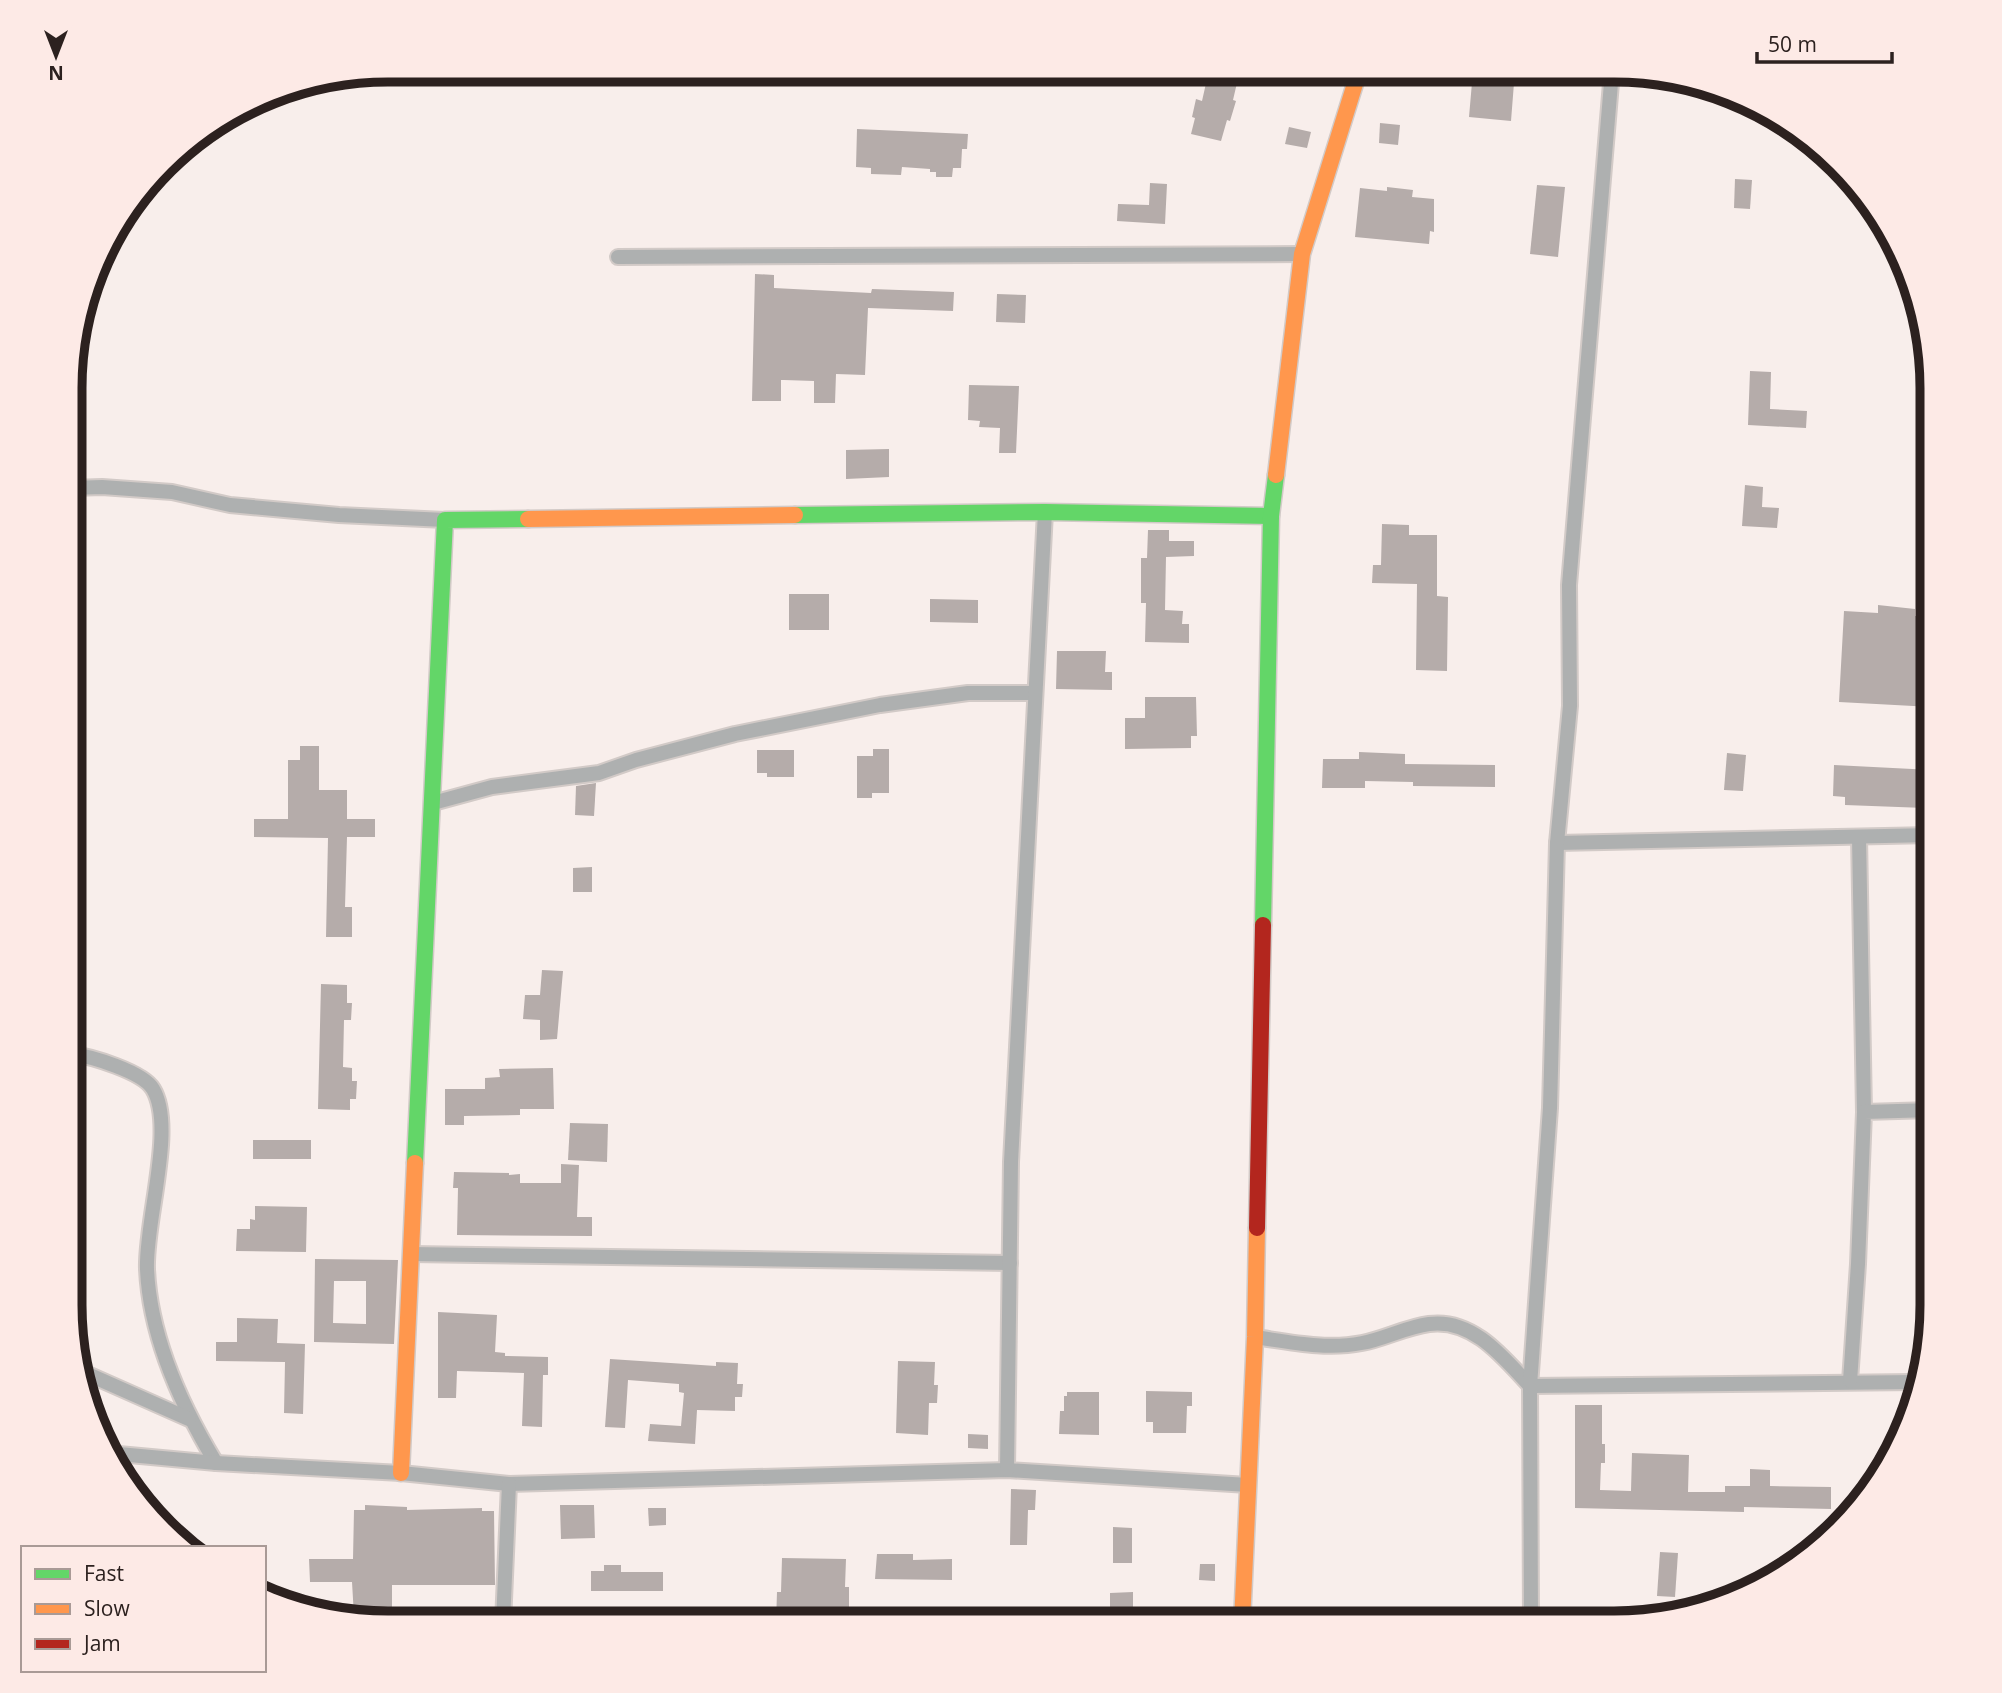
<svg xmlns="http://www.w3.org/2000/svg" width="2002" height="1693" viewBox="0 0 2002 1693" font-family="'Open Sans',sans-serif">
  <style>
    .building { fill: #b5acaa; fill-rule: evenodd }
    .lines { fill: none; stroke-linecap: round; stroke-linejoin: round }
    .street-casing { stroke: #d2cac7; stroke-width: 18 }
    .fast-casing { stroke: #d2cac7; stroke-width: 19 }
    .slow-casing { stroke: #d2cac7; stroke-width: 19 }
    .jam-casing { stroke: #d2cac7; stroke-width: 19 }
    .street { stroke: #aeb0b0; stroke-width: 14 }
    .fast { stroke: #63d668; stroke-width: 16 }
    .slow { stroke: #ff974d; stroke-width: 16 }
    .jam { stroke: #b3261e; stroke-width: 16 }
    .rim { fill: none; stroke: #2c211f; stroke-width: 9 }
  </style>
  <rect width="100%" height="100%" fill="#f8eeeb"/>
  <g class="building">
    <polygon points="1209,70 1240,70 1233,100 1236,101 1230,121 1227,120 1221,141 1191,134 1195,118 1192,117 1196,99 1202,101"/>
    <polygon points="1473,71 1501,72 1500,82 1514,83 1511,121 1469,117"/>
    <polygon points="1380,123 1400,125 1398,145 1379,143"/>
    <polygon points="1289,127 1311,132 1307,148 1285,144"/>
    <polygon points="857,129 968,134 967,149 962,149 961,168 953,168 952,177 936,177 936,172 930,172 930,169 902,167 901,175 871,174 871,168 856,167"/>
    <polygon points="1735,179 1752,180 1750,209 1734,208"/>
    <polygon points="1150,183 1167,184 1165,224 1117,221 1118,204 1149,205"/>
    <polygon points="1537,185 1565,187 1558,257 1530,254"/>
    <polygon points="1387,187 1413,190 1412,197 1434,199 1434,232 1430,231 1429,244 1355,237 1360,188 1387,191"/>
    <polygon points="755,274 774,275 774,288 871,293 872,289 954,292 953,311 868,308 865,375 836,374 835,403 814,403 814,381 784,380 781,380 781,401 752,401"/>
    <polygon points="997,294 1026,295 1025,323 996,322"/>
    <polygon points="1750,371 1771,372 1770,409 1807,411 1806,428 1748,425"/>
    <polygon points="969,385 1019,386 1016,453 999,453 1000,428 979,427 980,421 968,420"/>
    <polygon points="889,449 889,477 846,479 846,450"/>
    <polygon points="1745,485 1763,487 1762,507 1779,508 1777,528 1742,526"/>
    <polygon points="1382,524 1409,525 1409,535 1437,535 1437,596 1448,597 1447,671 1416,670 1417,584 1372,583 1373,565 1381,565"/>
    <polygon points="1148,530 1169,530 1169,541 1194,541 1194,556 1166,557 1165,610 1183,611 1182,624 1189,624 1189,643 1145,642 1146,603 1141,603 1141,558 1147,558"/>
    <rect x="789" y="594" width="40" height="36"/>
    <polygon points="930,599 978,600 978,623 930,622"/>
    <polygon points="1878,605 1915,609 1915,616 1931,616 1932,707 1839,702 1844,611 1878,613"/>
    <polygon points="1057,651 1106,651 1105,672 1112,672 1112,690 1056,689"/>
    <polygon points="1145,697 1196,697 1197,736 1191,736 1191,748 1125,749 1125,718 1145,718"/>
    <polygon points="300,746 319,746 319,790 347,790 347,819 375,819 375,837 347,837 345,907 352,907 352,937 326,937 328,838 254,837 254,819 288,819 288,760 300,760"/>
    <polygon points="873,749 889,749 889,793 872,793 872,798 857,798 857,756 873,756"/>
    <polygon points="757,750 794,750 794,777 767,777 767,773 757,773"/>
    <polygon points="1359,752 1405,754 1405,764 1495,765 1495,787 1413,786 1413,782 1365,781 1365,788 1322,788 1323,759 1359,759"/>
    <polygon points="1727,753 1746,755 1743,791 1724,790"/>
    <polygon points="1834,765 1932,770 1932,803 1925,802 1925,808 1845,805 1845,797 1833,796"/>
    <polygon points="596,783 594,816 575,815 576,786"/>
    <polygon points="72,828 86,829 84,887 72,886"/>
    <polygon points="592,867 592,892 573,892 573,868"/>
    <polygon points="542,970 563,971 557,1039 540,1040 540,1020 523,1019 525,995 540,995"/>
    <polygon points="321,984 347,985 347,1003 352,1003 351,1020 344,1020 343,1067 352,1068 352,1081 357,1081 356,1099 350,1099 350,1110 318,1109"/>
    <polygon points="553,1068 554,1109 520,1109 520,1115 464,1116 464,1125 445,1125 445,1089 485,1089 485,1078 500,1077 499,1069"/>
    <polygon points="570,1123 608,1124 607,1162 568,1160"/>
    <rect x="253" y="1140" width="58" height="19"/>
    <polygon points="561,1164 579,1165 577,1217 592,1217 592,1236 457,1235 458,1188 453,1188 454,1172 509,1173 509,1175 520,1174 520,1183 561,1183"/>
    <polygon points="255,1206 307,1207 306,1252 236,1251 237,1229 250,1229 250,1219 255,1220"/>
    <path d="M 315,1259 L 398,1260 L 394,1344 L 314,1342 ZM 334,1281 L 366,1281 L 366,1324 L 333,1323 Z"/>
    <polygon points="438,1312 497,1315 495,1352 505,1353 505,1356 548,1357 548,1375 543,1375 542,1427 522,1426 524,1373 457,1371 456,1398 438,1398"/>
    <polygon points="237,1318 278,1319 277,1343 305,1344 303,1414 284,1413 285,1362 216,1361 216,1342 237,1342"/>
    <polygon points="610,1359 716,1366 716,1362 738,1363 737,1384 743,1384 742,1397 735,1397 735,1411 697,1410 695,1444 648,1441 650,1424 681,1426 684,1393 679,1392 679,1384 628,1380 625,1428 605,1427"/>
    <polygon points="898,1361 935,1362 934,1385 938,1385 937,1403 929,1403 928,1435 896,1433"/>
    <polygon points="1146,1391 1192,1392 1192,1406 1187,1406 1186,1433 1153,1433 1153,1422 1146,1422"/>
    <polygon points="1067,1392 1099,1392 1099,1435 1059,1434 1060,1411 1064,1411 1064,1396 1067,1396"/>
    <polygon points="1575,1405 1602,1405 1602,1444 1605,1444 1605,1463 1601,1463 1600,1490 1631,1491 1632,1453 1689,1455 1688,1492 1725,1492 1725,1486 1750,1486 1750,1469 1770,1470 1770,1486 1831,1487 1831,1509 1744,1507 1744,1512 1575,1508"/>
    <polygon points="968,1434 988,1435 988,1449 968,1448"/>
    <polygon points="1011,1489 1036,1490 1035,1510 1028,1510 1027,1545 1010,1545"/>
    <polygon points="365,1505 407,1507 407,1510 482,1508 482,1511 494,1511 495,1585 392,1585 392,1614 371,1614 371,1620 354,1616 352,1582 310,1582 309,1559 353,1559 354,1510 365,1510"/>
    <polygon points="560,1505 594,1505 595,1538 561,1539"/>
    <polygon points="648,1508 666,1508 666,1525 649,1526"/>
    <polygon points="1113,1527 1132,1528 1132,1563 1113,1563"/>
    <polygon points="1660,1552 1678,1553 1675,1597 1657,1596"/>
    <polygon points="877,1554 913,1554 913,1560 952,1559 952,1580 875,1579"/>
    <polygon points="782,1558 846,1559 845,1587 849,1587 849,1608 811,1608 810,1619 800,1618 799,1621 795,1621 795,1623 776,1623 777,1592 781,1592"/>
    <polygon points="1200,1564 1215,1564 1215,1581 1199,1580"/>
    <polygon points="604,1565 621,1565 621,1572 663,1572 663,1591 591,1591 591,1571 604,1571"/>
    <polygon points="1133,1592 1133,1612 1129,1612 1129,1623 1110,1623 1110,1593"/>
    <polygon points="1612,1608 1668,1609 1668,1614 1634,1622 1612,1622"/>
  </g>
  <g class="lines">
    <g class="street-casing">
      <g id="street">
        <polyline points="618,257 1302,254"/>
        <polyline points="72,488 102,487 172,492 230,505 339,515 445,520"/>
        <polyline points="433,803 492,787 599,773 636,760 735,734 880,705 968,693 1035,693"/>
        <polyline points="1859,837 1864,1112"/>
        <polyline points="1557,843 1932,835"/>
        <path d="M 71,1054 C 91,1056 143,1072 153,1089 C 176,1127 145,1221 147,1269 C 150,1338 181,1405 216,1463"/>
        <polyline points="411,1254 1010,1263"/>
        <path d="M 1255,1337 C 1290,1342 1326,1350 1362,1343 C 1384,1339 1406,1327 1429,1324 C 1473,1318 1504,1358 1530,1386 L 1917,1382"/>
        <polyline points="83,1372 189,1419"/>
        <polyline points="1850,1381 1858,1264 1864,1112 1932,1110"/>
        <polyline points="108,1453 216,1463 401,1473 509,1484 1007,1470 1248,1485"/>
        <polyline points="1007,1470 1011,1162 1045,512"/>
        <polyline points="1531,1622 1530,1386 1550,1108 1557,843 1570,706 1569,585 1612,71"/>
        <polyline points="503,1623 509,1484"/>
      </g>
    </g>
    <g class="fast-casing">
      <g id="fast">
        <polyline points="795,515 1045,512 1271,516"/>
        <polyline points="1263,925 1271,516 1276,475"/>
        <polyline points="415,1163 445,520 528,519"/>
      </g>
    </g>
    <g class="slow-casing">
      <g id="slow">
        <polyline points="1276,475 1302,254 1359,71"/>
        <polyline points="528,519 795,515"/>
        <polyline points="401,1473 415,1163"/>
        <polyline points="1242,1623 1255,1337 1257,1228"/>
      </g>
    </g>
    <g class="jam-casing">
      <polyline id="jam" points="1257,1228 1263,925"/>
    </g>
    <use href="#street" class="street"/>
    <use href="#fast" class="fast"/>
    <use href="#slow" class="slow"/>
    <use href="#jam" class="jam"/>
  </g>
  <path d="M0 0H2002V1693H0ZM388 82H1614A306 306 0 0 1 1920 388V1305A306 306 0 0 1 1614 1611H388A306 306 0 0 1 82 1305V388A306 306 0 0 1 388 82Z" fill="#fdeae6" fill-rule="evenodd"/>
  <path class="rim" d="M388 82H1614A306 306 0 0 1 1920 388V1305A306 306 0 0 1 1614 1611H388A306 306 0 0 1 82 1305V388A306 306 0 0 1 388 82Z"/>
  <rect x="21" y="1546" width="245" height="126" fill="#fdeae6" stroke="#a99a96" stroke-width="2"/>
  <rect x="35" y="1569" width="35" height="10" fill="#63d668" stroke="#a99a96" stroke-width="2"/>
  <text x="84" y="1581" font-size="21" fill="#2c211f">Fast</text>
  <rect x="35" y="1604" width="35" height="10" fill="#ff974d" stroke="#a99a96" stroke-width="2"/>
  <text x="84" y="1616" font-size="21" fill="#2c211f">Slow</text>
  <rect x="35" y="1639" width="35" height="10" fill="#b3261e" stroke="#a99a96" stroke-width="2"/>
  <text x="84" y="1651" font-size="21" fill="#2c211f">Jam</text>
  <g transform="translate(56 56) rotate(180)" stroke="#fdeae6" stroke-width="5" paint-order="stroke">
  <path d="M0-5L12 26L0 18L-12 26Z" fill="#2c211f"/>
  <text y="-10" font-size="19" font-weight="bold" text-anchor="middle" fill="#2c211f">N</text>
  </g>
  <path d="M1757 52v10h135v-10" fill="none" stroke="#2c211f" stroke-width="3.5"/>
  <text x="1768" y="52" font-size="21" fill="#2c211f" stroke="#fdeae6" stroke-width="5" paint-order="stroke">50 m</text>
</svg>
